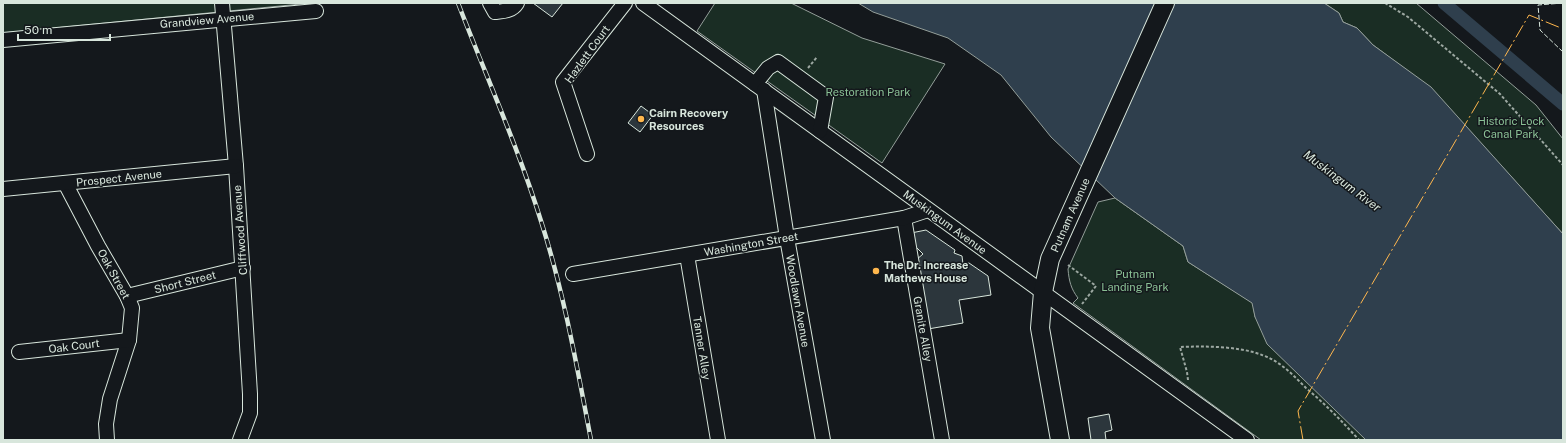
<svg xmlns="http://www.w3.org/2000/svg" width="1566" height="443" viewBox="0 0 1566 443" font-family="'Public Sans',sans-serif">
  <style>
    .green { fill: #1a2d24; stroke: #939e99 }
    .water { fill: #2f3f4d; stroke: #939e99 }
    .lines { fill: none; stroke-linecap: round; stroke-linejoin: round }
    .canal { stroke: #2f3f4d; stroke-width: 13 }
    .building { fill: #2c363c; stroke: #d8e6dc }
    .minor-casing { stroke: #d8e6dc; stroke-width: 16 }
    .major-casing { stroke: #d8e6dc; stroke-width: 20 }
    .path { stroke: #9da8a2; stroke-width: 2; stroke-dasharray: 3 2; stroke-linecap: butt }
    .minor { stroke: #14181c; stroke-width: 14 }
    .major { stroke: #14181c; stroke-width: 18 }
    .rail-casing { stroke: #d8e6dc; stroke-width: 4.5 }
    .rail { stroke: #14181c; stroke-width: 3; stroke-dasharray: 9; stroke-linecap: butt }
    .fence { stroke: #d8e6dc; stroke-width: 1; stroke-dasharray: 5 2; stroke-linecap: butt }
    .power { stroke: #ffb74d; stroke-width: 1; stroke-dasharray: 14 3 2 3; stroke-linecap: butt }
    .poi-dot { fill: #ffb74d; stroke: #14181c; stroke-width: 1.5 }
    .labels { text-anchor: middle; dominant-baseline: central; stroke-width: 3; stroke-linejoin: round; paint-order: stroke }
    .street-label { font-size: 11px; fill: #d8e6dc; stroke: #14181c }
    .park-label { font-size: 11px; fill: #8ac095; stroke: #14181c }
    .poi-label { font-size: 11px; font-weight: bold; fill: #d8e6dc; stroke: #14181c; text-anchor: start }
    .water-label { font-size: 12px; font-style: italic; fill: #d8e6dc; stroke: #14181c }
  </style>
  <rect width="100%" height="100%" fill="#14181c"/>
  <g class="green">
    <polygon points="3,3 311,3 3,33"/>
    <polygon points="715,3 791,3 862,38 945,64 882,163 697,31"/>
    <polygon points="1324,3 1416,3 1536,105 1563,139 1563,234 1431,88 1373,45 1357,28 1343,22 1339,13"/>
    <path d="M 1115,198 L 1183,246 L 1188,262 L 1253,303 L 1255,317 L 1347,420 L 1366,440 L 1261,440 L 1073,303 L 1078,298 C 1071,289 1069,281 1068,269 L 1098,202 Z"/>
  </g>
  <polygon class="water" points="858,3 1324,3 1339,13 1343,22 1357,28 1373,45 1431,87 1563,234 1563,440 1366,440 1267,344 1255,317 1252,303 1188,262 1183,246 1115,198 1051,137 1001,75 948,38 873,12"/>
  <g class="lines">
    <polyline class="canal" points="1444,3 1563,104"/>
  </g>
  <g class="building">
    <polygon points="533,3 563,3 552,17"/>
    <polygon points="641,106 653,115 640,132 628,123"/>
    <polygon points="926,230 955,250 954,253 962,256 963,264 969,263 988,276 991,295 959,300 963,323 928,329 916,260 923,254 913,244 911,233"/>
    <polygon points="1109,414 1112,430 1105,432 1106,440 1091,440 1088,418"/>
  </g>
  <g class="lines">
    <g class="minor-casing">
      <g id="minor">
        <polyline points="222,3 236,166 250,394 250,413 240,440"/>
        <path d="M 490,3 L 495,12 C 504,11 512,11 517,3"/>
        <polyline points="643,3 1247,440"/>
        <polyline points="3,40 316,11"/>
        <polyline points="755,84 768,68 778,62 826,97 820,131"/>
        <polyline points="764,90 787,238 823,440"/>
        <polyline points="587,154 563,82 625,3"/>
        <polyline points="65,183 98,246 127,296 132,308 129,340 110,399 106,424 107,440"/>
        <polyline points="3,189 236,166"/>
        <polyline points="904,218 942,440"/>
        <polyline points="687,255 718,440"/>
        <polyline points="573,274 904,218 928,210"/>
        <polyline points="127,296 243,268"/>
        <polyline points="19,352 129,340"/>
      </g>
    </g>
    <g class="major-casing">
      <polyline id="major" points="1060,440 1040,328 1043,292 1050,259 1165,3"/>
    </g>
    <g class="path">
      <polyline points="1385,3 1408,17 1500,94 1563,165"/>
      <polyline points="808,68 817,57"/>
      <polyline points="1068,265 1096,286 1082,304"/>
      <path d="M 1188,380 L 1187,372 L 1180,347 C 1204,346 1239,346 1262,355 C 1280,361 1293,375 1306,388 C 1325,404 1342,421 1359,440"/>
    </g>
    <use href="#minor" class="minor"/>
    <use href="#major" class="major"/>
    <g class="rail-casing">
      <path id="rail" d="M 458,3 C 486,76 518,147 541,221 C 564,293 577,367 591,440"/>
    </g>
    <use href="#rail" class="rail"/>
    <polyline class="fence" points="1563,3 1538,5 1540,30 1563,52"/>
    <polyline class="power" points="1303,440 1298,411 1529,15 1561,28"/>
  </g>
  <g class="poi-dot">
    <circle cx="641" cy="119" r="4"/>
    <circle cx="876" cy="271" r="4"/>
  </g>
  <g class="labels">
    <g class="street-label">
      <text transform="translate(207 20) rotate(-5)">Grandview Avenue</text>
      <text transform="translate(587 54) rotate(-54)">Hazlett Court</text>
      <text transform="translate(119 178) rotate(-6)">Prospect Avenue</text>
      <text transform="translate(1070 215) rotate(-66)">Putnam Avenue</text>
      <text transform="translate(945 222) rotate(36)">Muskingum Avenue</text>
      <text transform="translate(240 230) rotate(-94)">Cliffwood Avenue</text>
      <text transform="translate(751 244) rotate(-10)">Washington Street</text>
      <text transform="translate(114 274) rotate(61)">Oak Street</text>
      <text transform="translate(185 282) rotate(-14)">Short Street</text>
      <text transform="translate(798 301) rotate(80)">Woodlawn Avenue</text>
      <text transform="translate(923 329) rotate(80)">Granite Alley</text>
      <text transform="translate(74 346) rotate(-7)">Oak Court</text>
      <text transform="translate(702 348) rotate(81)">Tanner Alley</text>
    </g>
    <g class="park-label">
      <text x="868" y="92">Restoration Park</text>
      <text x="1511" y="121">Historic Lock<tspan x="1511" dy="13">Canal Park</tspan></text>
      <text x="1135" y="274">Putnam<tspan x="1135" dy="13">Landing Park</tspan></text>
    </g>
    <g class="poi-label">
      <text x="649" y="113">Cairn Recovery<tspan x="649" dy="13">Resources</tspan></text>
      <text x="884" y="265">The Dr. Increase<tspan x="884" dy="13">Mathews House</tspan></text>
    </g>
    <g class="water-label">
      <text transform="translate(1342 181) rotate(37)">Muskingum River</text>
    </g>
  </g>
  <rect width="1566" height="443" fill="none" stroke="#d8e6dc" stroke-width="8"/>
  <path d="M18 34v6h92v-6" fill="none" stroke="#d8e6dc" stroke-width="2"/>
  <text x="24" y="34" font-size="12" fill="#d8e6dc" stroke="#14181c" stroke-width="3" paint-order="stroke">50 m</text>
</svg>
